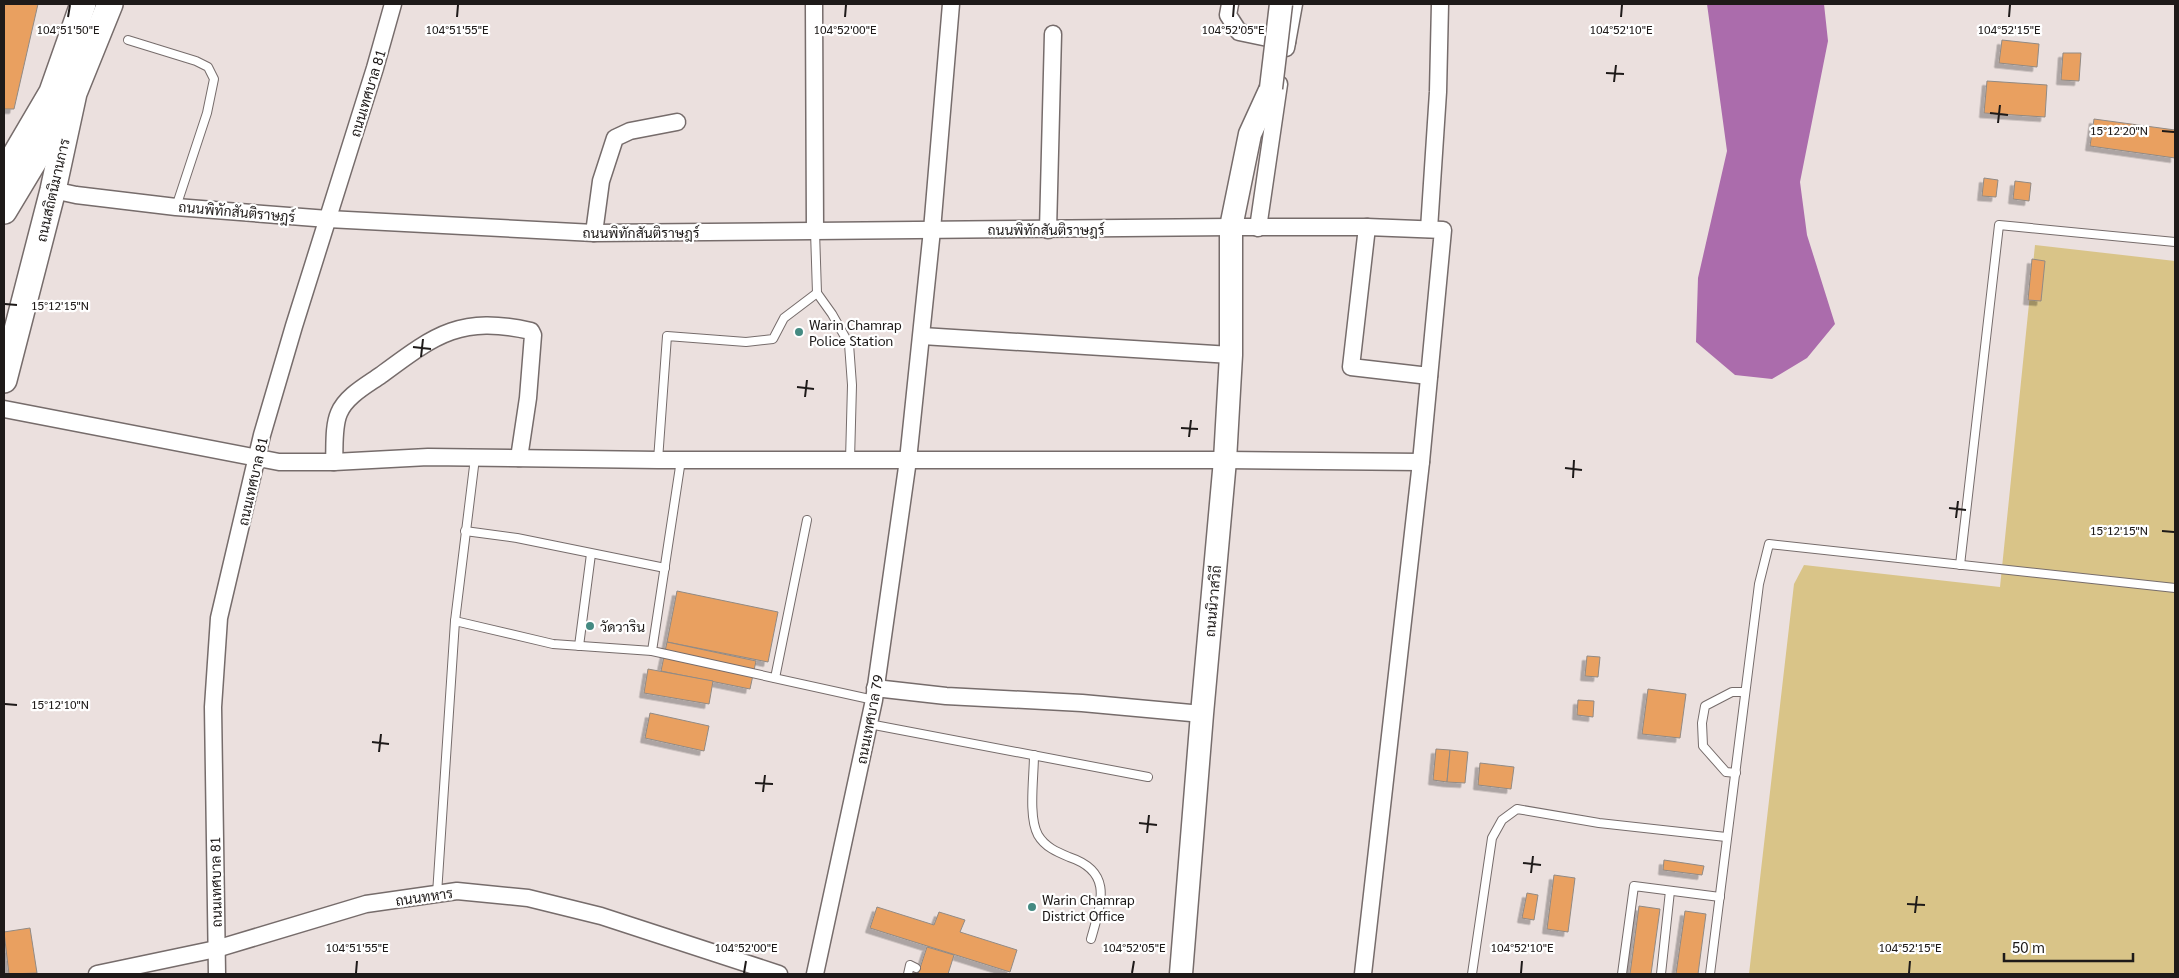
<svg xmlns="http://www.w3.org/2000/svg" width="2179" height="978" viewBox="0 0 2179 978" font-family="Georgia,Sarabun,serif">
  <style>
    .green { fill: #d9c488 }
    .water { fill: #ab6cac }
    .building { fill: #e9a061; stroke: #918a84; filter: url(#shadow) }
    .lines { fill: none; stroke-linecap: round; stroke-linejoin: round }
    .service-casing { stroke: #766c6b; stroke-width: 10 }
    .minor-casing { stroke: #766c6b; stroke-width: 19 }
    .secondary-casing { stroke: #766c6b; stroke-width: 25 }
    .primary-casing { stroke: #766c6b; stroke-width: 28 }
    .service { stroke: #fff; stroke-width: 8 }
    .minor { stroke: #fff; stroke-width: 16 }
    .secondary { stroke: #fff; stroke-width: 22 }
    .primary { stroke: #fff; stroke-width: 25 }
    .secondary-bridge-casing { stroke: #766c6b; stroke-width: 25; stroke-linecap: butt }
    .secondary-bridge { stroke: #fff; stroke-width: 22 }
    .ticks { fill: none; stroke: #1e1a19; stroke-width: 2 }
    .poi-dot { fill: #448a82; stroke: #fff; stroke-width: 2 }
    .labels { text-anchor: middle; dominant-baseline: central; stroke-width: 4.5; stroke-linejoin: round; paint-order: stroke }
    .street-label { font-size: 14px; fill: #1e1a19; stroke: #fff }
    .poi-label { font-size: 14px; fill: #1e1a19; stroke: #fff; text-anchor: start }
    .ticks-label { font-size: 12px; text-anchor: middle; fill: #1e1a19; stroke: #fff; stroke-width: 4.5; stroke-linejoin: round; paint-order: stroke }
  </style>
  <defs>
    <filter id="shadow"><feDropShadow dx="-4.5" dy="4.5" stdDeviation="0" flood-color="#0004"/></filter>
  </defs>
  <rect width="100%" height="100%" fill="#ebe0de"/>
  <polygon class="green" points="2035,245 2175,261 2175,974 1749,974 1794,584 1804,565 2000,587"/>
  <polygon class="water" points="1707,4 1824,4 1828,41 1800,182 1807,235 1835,324 1807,358 1772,379 1735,375 1696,342 1698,278 1727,151"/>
  <g class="building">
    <polygon points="4,4 38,4 14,109 4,109"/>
    <polygon points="2002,40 2039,44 2037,67 1999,63"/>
    <polygon points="2063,53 2081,53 2079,81 2061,80"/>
    <polygon points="1987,81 2047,85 2045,117 1984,113"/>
    <polygon points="2094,119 2175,130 2175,158 2090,146"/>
    <polygon points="1984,178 1998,180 1996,197 1982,196"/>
    <polygon points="2015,181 2031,183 2029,201 2013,199"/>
    <polygon points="2032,259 2045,261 2041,301 2028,300"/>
    <polygon points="677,591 778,612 768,662 667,642"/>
    <polygon points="667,642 756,661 750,689 661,671"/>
    <polygon points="1587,656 1600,657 1598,677 1585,676"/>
    <polygon points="648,669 713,681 709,704 644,693"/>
    <polygon points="1648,689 1686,694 1680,738 1642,734"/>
    <polygon points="1578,700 1594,701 1593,717 1577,715"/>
    <polygon points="650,713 709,726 704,751 645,738"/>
    <polygon points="1436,749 1450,750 1447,782 1433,780"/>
    <polygon points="1450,750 1468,752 1465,783 1447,782"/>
    <polygon points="1480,763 1514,767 1511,789 1478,785"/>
    <polygon points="1664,860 1704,866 1702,875 1663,870"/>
    <polygon points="1554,875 1575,878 1568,932 1547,929"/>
    <polygon points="1527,893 1538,895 1534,920 1522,918"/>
    <polygon points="1639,906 1660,909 1651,974 1630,974"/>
    <polygon points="877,907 934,925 939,912 965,920 960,932 1017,950 1010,972 870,928"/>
    <polygon points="1685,911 1706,914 1698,974 1676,974"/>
    <polygon points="30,928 37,973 9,974 4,932"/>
    <polygon points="927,947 954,955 948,974 918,974"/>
  </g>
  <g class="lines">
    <g class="service-casing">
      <g id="service">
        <polyline points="128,40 196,61 208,67 214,79 207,113 176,207"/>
        <polyline points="815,231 817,293 832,314 849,344 852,385 850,460"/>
        <polyline points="658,460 667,336 746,342 773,339 784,318 817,293"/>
        <polyline points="681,460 652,651 874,700"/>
        <polyline points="465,531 517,538 665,568"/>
        <polyline points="1960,565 1999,225 2175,242"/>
        <polyline points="455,621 475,458"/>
        <polyline points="579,646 591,554"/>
        <polyline points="775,678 807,520"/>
        <polyline points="869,724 1148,777"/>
        <path d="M 1034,755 C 1034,777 1028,817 1038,835 C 1045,847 1057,852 1069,857 C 1114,872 1101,903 1091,939"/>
        <polyline points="1736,773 1726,772 1703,746 1702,723 1705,706 1732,692 1744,692"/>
        <polyline points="437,894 455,621 553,644 652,651"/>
        <polyline points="908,974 910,965 916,968"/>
        <polyline points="1472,974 1492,838 1502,820 1517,809 1599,823 1726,837"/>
        <polyline points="1622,974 1634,886 1720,897"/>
        <polyline points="1661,974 1670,891"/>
        <polyline points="1710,974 1759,584 1769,544 2175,588"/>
      </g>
    </g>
    <g class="minor-casing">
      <g id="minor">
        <polyline points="814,4 815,231"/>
        <polyline points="1230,4 1228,15 1239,32 1287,42"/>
        <polyline points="1286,48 1294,4"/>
        <polyline points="53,190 76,195 176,207 328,219 594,233 1231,227 1367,227 1443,230 1421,462 1363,974"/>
        <polyline points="1367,227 1351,367 1429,376"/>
        <polyline points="1258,228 1279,84"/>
        <polyline points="1429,229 1438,92 1440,4"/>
        <polyline points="1048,230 1053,34"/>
        <polyline points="594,233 601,181 615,138 630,131 677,122"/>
        <polyline points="922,336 1231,355"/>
        <polyline points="4,409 279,462 334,462 428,457 658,460 1225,460 1421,462"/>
        <path d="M 334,462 C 335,447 333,427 339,413 C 346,396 367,385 381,375 C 435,335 460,315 531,331 L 533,335 L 528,398 L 519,458"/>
        <polyline points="875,688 946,696 1082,703 1202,714"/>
        <polyline points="97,974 216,949 366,904 457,891 528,898 601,916 779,974"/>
        <polyline points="217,974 213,707 219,618 262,435 294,326 375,68 393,4"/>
        <polyline points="815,974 874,700 908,460 932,230 951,4"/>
      </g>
    </g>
    <g class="secondary-casing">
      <polyline id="secondary" points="1181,974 1202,714 1225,460 1231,355 1231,227 1250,134 1271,88"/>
    </g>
    <g class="primary-casing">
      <g id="primary">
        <polyline points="4,174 52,92 83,4"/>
        <polyline points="4,211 63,113"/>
        <polyline points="4,380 53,190 74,93 110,4"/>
      </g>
    </g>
    <use href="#service" class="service"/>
    <use href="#minor" class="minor"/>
    <use href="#secondary" class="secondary"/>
    <use href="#primary" class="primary"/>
    <g class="secondary-bridge-casing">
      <polyline id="secondary-bridge" points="1271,88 1281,4"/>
    </g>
    <use href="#secondary-bridge" class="secondary-bridge"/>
  </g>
  <path class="ticks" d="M 68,17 L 70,5M 457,17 L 458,5M 845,17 L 846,5M 1233,17 L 1234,5M 1621,17 L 1622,5M 2009,17 L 2010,5M 1606,73 L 1624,74M 1614,82 L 1616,65M 1990,113 L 2008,115M 1998,123 L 2000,105M 2162,131 L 2174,132M 5,304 L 17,305M 413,347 L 431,349M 421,357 L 423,339M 797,387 L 814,389M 805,397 L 807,380M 1181,428 L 1198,429M 1189,437 L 1191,420M 1565,468 L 1582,470M 1573,478 L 1574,460M 1949,508 L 1966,510M 1956,518 L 1958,501M 2162,531 L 2174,532M 5,704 L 17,705M 372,742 L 389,744M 379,752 L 381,734M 755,783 L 773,784M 763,792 L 765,775M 1139,823 L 1157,825M 1147,833 L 1149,815M 1523,863 L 1541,865M 1531,873 L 1533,856M 1907,904 L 1925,905M 1915,913 L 1917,896M 356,973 L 357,961M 744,973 L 746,961M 1132,973 L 1134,961M 1521,973 L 1522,961M 1909,973 L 1910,961"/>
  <g class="poi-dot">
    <circle cx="799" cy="332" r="5"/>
    <circle cx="590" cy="626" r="5"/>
    <circle cx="1032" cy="907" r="5"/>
  </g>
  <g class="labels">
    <g class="street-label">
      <text transform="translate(367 93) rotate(-73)">ถนนเทศบาล 81</text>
      <text transform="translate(52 190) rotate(-77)">ถนนสถิตนิมานการ</text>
      <text transform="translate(237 211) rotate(5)">ถนนพิทักสันติราษฎร์</text>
      <text x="1046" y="229">ถนนพิทักสันติราษฎร์</text>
      <text x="641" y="232">ถนนพิทักสันติราษฎร์</text>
      <text transform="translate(252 481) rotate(-77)">ถนนเทศบาล 81</text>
      <text transform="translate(1212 601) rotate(-85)">ถนนนิวาสวิถี</text>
      <text transform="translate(869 719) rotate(-79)">ถนนเทศบาล 79</text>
      <text transform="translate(215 882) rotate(-91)">ถนนเทศบาล 81</text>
      <text transform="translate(424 896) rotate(-8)">ถนนทหาร</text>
    </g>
    <g class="poi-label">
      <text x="809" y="324">Warin Chamrap<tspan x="809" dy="16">Police Station</tspan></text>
      <text x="600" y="626">วัดวาริน</text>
      <text x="1042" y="899">Warin Chamrap<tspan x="1042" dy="16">District Office</tspan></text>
    </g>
  </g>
  <g class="ticks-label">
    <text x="68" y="34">104°51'50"E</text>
    <text x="457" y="34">104°51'55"E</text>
    <text x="845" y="34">104°52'00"E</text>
    <text x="1233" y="34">104°52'05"E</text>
    <text x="1621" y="34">104°52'10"E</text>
    <text x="2009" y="34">104°52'15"E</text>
    <text x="2119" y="135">15°12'20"N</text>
    <text x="60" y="310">15°12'15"N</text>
    <text x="2119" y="535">15°12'15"N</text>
    <text x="60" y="709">15°12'10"N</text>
    <text x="357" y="952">104°51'55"E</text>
    <text x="746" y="952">104°52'00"E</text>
    <text x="1134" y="952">104°52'05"E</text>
    <text x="1522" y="952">104°52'10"E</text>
    <text x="1910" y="952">104°52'15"E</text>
  </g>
  <rect width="2179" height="978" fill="none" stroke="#1e1a19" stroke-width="10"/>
  <path d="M2004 953v8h129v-8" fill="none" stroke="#1e1a19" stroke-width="2.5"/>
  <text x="2012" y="953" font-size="15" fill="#1e1a19" stroke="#ffffff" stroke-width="4" paint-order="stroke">50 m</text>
</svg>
